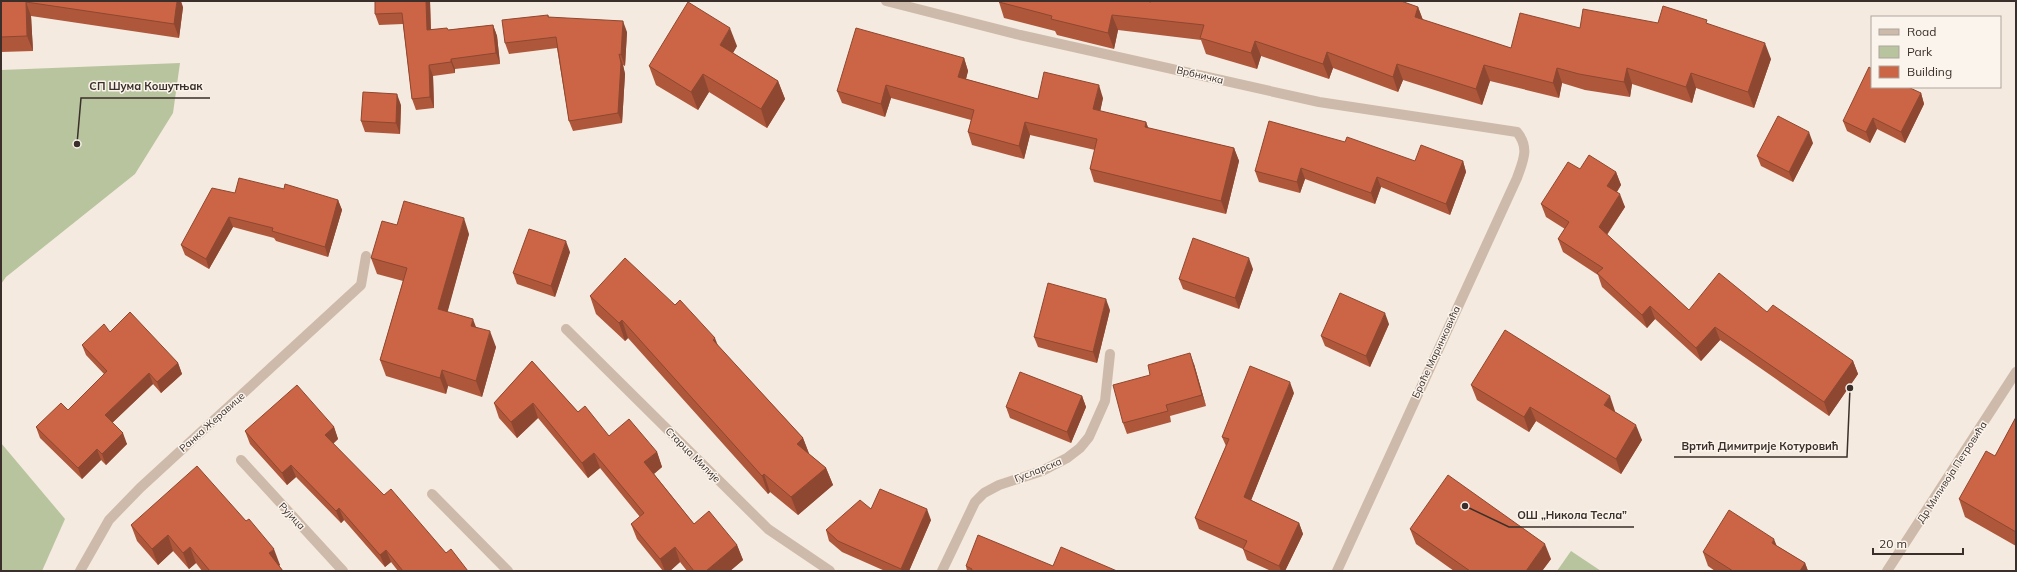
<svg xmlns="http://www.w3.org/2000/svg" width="2017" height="572" viewBox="0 0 2017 572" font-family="Mulish,sans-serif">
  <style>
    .green { fill: #b8c49e }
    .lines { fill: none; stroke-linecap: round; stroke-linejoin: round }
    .minor { stroke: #cdbaaa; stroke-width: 10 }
    .wall { fill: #af573b }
    .shaded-wall { fill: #8e4730 }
    .building { fill: #cb6545; stroke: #8e4730 }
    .labels { text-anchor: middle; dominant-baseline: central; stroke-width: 3; stroke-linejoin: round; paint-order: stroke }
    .street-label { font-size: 10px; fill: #3a2f2a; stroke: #fbf4ec }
    .leader { fill: none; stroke: #3a2f2a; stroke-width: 1.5 }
    .callout-dot { fill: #3a2f2a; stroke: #fbf4ec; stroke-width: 1.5 }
    .callout-label { font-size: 11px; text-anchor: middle; font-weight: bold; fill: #3a2f2a; stroke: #fbf4ec; stroke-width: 3; stroke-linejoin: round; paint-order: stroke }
  </style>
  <rect width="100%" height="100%" fill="#f4eadf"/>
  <g class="green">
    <polygon points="180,63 173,113 135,174 6,277 1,284 1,70"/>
    <polygon points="1,443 65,519 42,571 1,571"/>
    <polygon points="1571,551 1601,571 1557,571"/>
  </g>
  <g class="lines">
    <g class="minor">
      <path d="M 886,1 L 1020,35 L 1319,102 L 1517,132 C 1530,148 1523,161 1517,178 L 1337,571"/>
      <polyline points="566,329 768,529 830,571"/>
      <polyline points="241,460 343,571"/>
      <polyline points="432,494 508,571"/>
      <polyline points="80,571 109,520 140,488 361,285 366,256"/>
      <polyline points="942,571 975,502 984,493 999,485 1042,471 1067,458 1080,448 1089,437 1105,401 1110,354"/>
      <polyline points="1887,571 2016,372"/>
    </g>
  </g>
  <g class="wall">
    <polygon points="1,1 183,7 179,38 31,16 33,51 1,52"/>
    <polygon points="430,1 431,29 448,30 493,25 497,36 500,64 455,69 455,73 433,76 434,108 416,110 412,99 403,24 379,25 375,14"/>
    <polygon points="999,2 1151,2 1418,7 1423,20 1511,48 1580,28 1658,23 1709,24 1771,59 1754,108 1696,88 1692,103 1632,84 1630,97 1585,90 1562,83 1559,98 1490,81 1482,105 1403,80 1398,92 1333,68 1329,79 1261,56 1257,69 1206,54 1201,40 1118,30 1114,49 1057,35 1055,31 1004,18"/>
    <polygon points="548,15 549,17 627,32 625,66 623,65 625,74 622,123 573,131 569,121 557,48 509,54 505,43"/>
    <polygon points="737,46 733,53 778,81 785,99 767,128 709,92 698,110 656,85 649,66"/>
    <polygon points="964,58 968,71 966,79 1038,99 1103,98 1100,111 1146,122 1148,128 1234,148 1239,161 1226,214 1094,182 1090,169 1095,150 1030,135 1024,159 972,145 968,132 971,120 891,98 885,117 842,103 837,91"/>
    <polygon points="1921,93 1924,104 1905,143 1877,129 1870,143 1847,131 1843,121"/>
    <polygon points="401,105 400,134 365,132 361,121"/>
    <polygon points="1813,143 1793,182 1761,166 1757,156"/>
    <polygon points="1415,161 1463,161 1466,172 1450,215 1381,187 1375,204 1305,179 1300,193 1259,182 1255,171"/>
    <polygon points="1580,169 1616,172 1621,185 1617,192 1625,207 1607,235 1689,310 1767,312 1853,361 1858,374 1829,416 1720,340 1701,361 1655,319 1647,328 1602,287 1598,275 1563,252 1558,239 1565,229 1546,217 1541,204"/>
    <polygon points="284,189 338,200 342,210 328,257 276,241 274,238 233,227 209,269 185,255 181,245 235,193"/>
    <polygon points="397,225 469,234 447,312 476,327 496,347 482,397 448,386 446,394 386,376 380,360 403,281 377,274 371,258"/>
    <polygon points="570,252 555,297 517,284 513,273"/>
    <polygon points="1253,269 1239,309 1183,289 1179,279"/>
    <polygon points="590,296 718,346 803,438 809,454 826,468 833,485 798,515 770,492 768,494 628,338 625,341 596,314"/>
    <polygon points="1110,310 1097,363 1038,347 1034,337"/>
    <polygon points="1389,324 1370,367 1325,346 1321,336"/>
    <polygon points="110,332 178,363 182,374 161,393 153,384 112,423 127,444 106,465 101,460 82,479 40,438 36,427 68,410 104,374 86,355 82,345"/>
    <polygon points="532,361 578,412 609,436 657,452 662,467 654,474 694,524 737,545 743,560 730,571 687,571 680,562 670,571 663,571 637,539 631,524 640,517 600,468 588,478 538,418 517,438 499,418 494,403"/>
    <polygon points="1194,364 1206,406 1170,416 1171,422 1127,434 1123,423"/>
    <polygon points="1471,385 1615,411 1615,412 1642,440 1621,474 1536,421 1529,432 1477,400"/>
    <polygon points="1294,393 1251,500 1299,523 1303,534 1285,571 1271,571 1247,560 1243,549 1199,529 1195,518 1226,446 1222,437"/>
    <polygon points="1082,396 1086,407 1071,443 1010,418 1006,407"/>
    <polygon points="2016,417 2016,546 1965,517 1959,499 1995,456"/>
    <polygon points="334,427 338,439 333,444 384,495 446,553 468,571 398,571 391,562 385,567 344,520 341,523 296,477 287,485 250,444 245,431"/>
    <polygon points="871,509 931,520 909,571 885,571 842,552 829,541 826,530"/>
    <polygon points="246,521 280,565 279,566 283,571 202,571 196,563 189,569 173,551 158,565 137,541 131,525"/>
    <polygon points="1410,529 1551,559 1542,571 1454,571 1416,544"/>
    <polygon points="1777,546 1805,563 1808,571 1715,571 1708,566 1703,552"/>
    <polygon points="966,566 1053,566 1117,571 967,571"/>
  </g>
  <g class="shaded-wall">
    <polygon points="177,1 181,1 183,7 179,38 174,24"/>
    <polygon points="426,1 430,1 431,41 427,30"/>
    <polygon points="26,2 31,16 33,51 27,36"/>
    <polygon points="1418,7 1424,23 1415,17"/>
    <polygon points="1112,15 1118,30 1114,49 1108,33"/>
    <polygon points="623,21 627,32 625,66 621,55"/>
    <polygon points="493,25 497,36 500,64 496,53"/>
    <polygon points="730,28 737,46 727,63 720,45"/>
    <polygon points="1255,41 1261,56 1257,69 1251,53"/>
    <polygon points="1765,43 1771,59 1754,108 1748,92"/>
    <polygon points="1327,52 1333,68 1329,79 1323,64"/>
    <polygon points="619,54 623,65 625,74 622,123 618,113"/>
    <polygon points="964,58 968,71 963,90 958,77"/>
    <polygon points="451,59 455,69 455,73 451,62"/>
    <polygon points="1397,64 1403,80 1398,92 1393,77"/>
    <polygon points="429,65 433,76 434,108 430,97"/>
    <polygon points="1484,65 1490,81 1482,105 1476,89"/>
    <polygon points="1557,68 1562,83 1559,98 1553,83"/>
    <polygon points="1627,68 1632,84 1630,97 1624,82"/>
    <polygon points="1691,73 1696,88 1692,103 1686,87"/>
    <polygon points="703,74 709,92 698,110 691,92"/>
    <polygon points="778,81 785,99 767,128 761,109"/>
    <polygon points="886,85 891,98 885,117 881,104"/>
    <polygon points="1099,85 1103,98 1098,122 1093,109"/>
    <polygon points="1921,93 1924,104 1905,143 1901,132"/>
    <polygon points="397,94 401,105 400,134 396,123"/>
    <polygon points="1873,118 1877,129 1870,143 1866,132"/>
    <polygon points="1025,122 1030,135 1024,159 1019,146"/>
    <polygon points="1146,122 1151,135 1145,127"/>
    <polygon points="1809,132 1813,143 1793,182 1789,172"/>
    <polygon points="1234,148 1239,161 1226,214 1221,201"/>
    <polygon points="1463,161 1466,172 1450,215 1446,204"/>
    <polygon points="1301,168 1305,179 1300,193 1297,182"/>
    <polygon points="1616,172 1621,185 1612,199 1607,186"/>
    <polygon points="1377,177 1381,187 1375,204 1371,193"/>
    <polygon points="1620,194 1625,207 1603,240 1599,227"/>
    <polygon points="338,200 342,210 328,257 325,247"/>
    <polygon points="229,217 233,227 209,269 206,259"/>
    <polygon points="464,218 469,234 444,325 438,309"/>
    <polygon points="566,241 570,252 555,297 551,286"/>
    <polygon points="1249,258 1253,269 1239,309 1235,298"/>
    <polygon points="1106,299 1110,310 1097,363 1093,352"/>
    <polygon points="1650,306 1655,319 1647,328 1642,315"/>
    <polygon points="1385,313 1389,324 1370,367 1366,356"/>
    <polygon points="473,319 479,335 471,326"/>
    <polygon points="622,320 628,338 625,341 619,323"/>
    <polygon points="1715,327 1720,340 1701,361 1696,348"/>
    <polygon points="490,331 496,347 482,397 476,381"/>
    <polygon points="715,338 722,356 713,340"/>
    <polygon points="1190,353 1194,364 1206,406 1202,395"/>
    <polygon points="1853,361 1858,374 1829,416 1824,402"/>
    <polygon points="178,363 182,374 161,393 157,382"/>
    <polygon points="442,370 448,386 446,394 440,378"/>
    <polygon points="149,373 153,384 109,426 105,415"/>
    <polygon points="1290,382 1294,393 1248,508 1244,497"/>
    <polygon points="1082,396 1086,407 1071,443 1067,432"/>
    <polygon points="1610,396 1615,411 1610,420 1604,405"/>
    <polygon points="533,403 538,418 517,438 511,422"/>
    <polygon points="1530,407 1536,421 1529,432 1524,417"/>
    <polygon points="1636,425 1642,440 1621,474 1616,459"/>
    <polygon points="334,427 338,439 329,447 325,435"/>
    <polygon points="123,433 127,444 106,465 102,454"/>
    <polygon points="803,438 810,456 797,444"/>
    <polygon points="97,449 101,460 82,479 78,468"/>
    <polygon points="657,452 662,467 650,477 644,462"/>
    <polygon points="594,453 600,468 588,478 582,463"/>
    <polygon points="291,465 296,477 287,485 282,473"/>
    <polygon points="826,468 833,485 798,515 791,497"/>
    <polygon points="764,474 770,492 768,494 762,476"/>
    <polygon points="339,508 344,520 341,523 336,511"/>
    <polygon points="927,509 931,520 909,571 902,571 901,569"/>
    <polygon points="1299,523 1303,534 1285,571 1281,571 1279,566"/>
    <polygon points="168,535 173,551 158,565 152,549"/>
    <polygon points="1774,539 1780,554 1772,543"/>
    <polygon points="1545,544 1551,559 1542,571 1526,571"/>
    <polygon points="737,545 743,560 730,571 706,571"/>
    <polygon points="190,547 196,563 189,569 183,553"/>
    <polygon points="675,547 680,562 670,571 665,571 660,559"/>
    <polygon points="274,549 280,565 274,569 269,553"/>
    <polygon points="386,550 391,562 385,567 380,555"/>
    <polygon points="1805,563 1808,571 1800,571"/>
  </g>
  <g class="building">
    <polygon points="1,1 177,1 174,24 26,2 27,36 1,37"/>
    <polygon points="375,1 426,1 427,30 447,28 448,30 493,25 496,53 451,59 451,62 429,65 430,97 412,99 402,13 375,14"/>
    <polygon points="999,1 1146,1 1151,2 1151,1 1401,1 1418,7 1415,17 1511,48 1520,13 1580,28 1583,9 1658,23 1663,6 1707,20 1706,23 1765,43 1748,92 1691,73 1686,87 1627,68 1624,82 1579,74 1557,68 1553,83 1484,65 1476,89 1397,64 1393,77 1327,52 1323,64 1255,41 1251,53 1200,38 1204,25 1112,15 1108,33 1051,19 1052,16 999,2"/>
    <polygon points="688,2 730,28 720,45 778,81 761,109 703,74 691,92 649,66"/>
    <polygon points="548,15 548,17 623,21 621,55 619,54 621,63 618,113 569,121 556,37 505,43 502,20"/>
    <polygon points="856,28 964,58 958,77 1038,99 1044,72 1099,85 1093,109 1146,122 1145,127 1234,148 1221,201 1090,169 1097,139 1025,122 1019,146 968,132 974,110 886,85 881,104 837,91"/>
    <polygon points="1869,67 1872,69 1872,87 1908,87 1921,93 1901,132 1873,118 1866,132 1843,121"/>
    <polygon points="363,92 397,94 396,123 361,121"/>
    <polygon points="1778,116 1809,132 1789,172 1757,156"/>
    <polygon points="1269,121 1345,142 1347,137 1415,161 1421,145 1463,161 1446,204 1377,177 1371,193 1301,168 1297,182 1255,171"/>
    <polygon points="1589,155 1616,172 1607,186 1620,194 1599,227 1689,310 1719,273 1767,312 1773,305 1853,361 1824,402 1715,327 1696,348 1650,306 1642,315 1597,273 1603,268 1558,239 1569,222 1541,204 1568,162 1580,169"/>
    <polygon points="239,178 284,189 285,184 338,200 325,247 272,231 273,228 229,217 206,259 181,245 212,188 235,193"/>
    <polygon points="404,201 464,218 438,309 473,319 471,326 490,331 476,381 442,370 440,378 380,360 407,268 371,258 382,221 397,225"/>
    <polygon points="529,229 566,241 551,286 513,273"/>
    <polygon points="1193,238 1249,258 1235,298 1179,279"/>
    <polygon points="625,258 675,305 680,300 715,338 713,340 803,438 797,444 826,468 791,497 764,474 762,476 622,320 619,323 590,296"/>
    <polygon points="1048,283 1106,299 1093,352 1034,337"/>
    <polygon points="1340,293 1385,313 1366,356 1321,336"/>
    <polygon points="130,312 178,363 157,382 149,373 105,415 123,433 102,454 97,449 78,468 36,427 61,403 68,410 107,371 82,345 104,324 110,332"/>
    <polygon points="1505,330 1610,396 1604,405 1636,425 1616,459 1530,407 1524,417 1471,385"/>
    <polygon points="1190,353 1202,395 1166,405 1168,411 1123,423 1113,385 1150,375 1148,365"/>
    <polygon points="532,361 578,412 585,406 609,436 629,419 657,452 644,462 694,524 709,511 737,545 706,571 694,571 675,547 660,559 631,524 644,513 594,453 582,463 533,403 511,422 494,403"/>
    <polygon points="1250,366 1290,382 1244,497 1299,523 1279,566 1243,549 1247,541 1195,518 1229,439 1222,437"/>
    <polygon points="1020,372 1082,396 1067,432 1006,407"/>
    <polygon points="297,385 334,427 325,435 384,495 391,489 446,553 451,549 468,571 403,571 386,550 380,555 339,508 336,511 291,465 282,473 245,431"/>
    <polygon points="2016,417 2016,532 1959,499 1986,451 1995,456"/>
    <polygon points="197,466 246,521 249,519 274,549 269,553 283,571 210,571 190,547 183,553 168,535 152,549 131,525"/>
    <polygon points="1448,475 1545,544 1526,571 1470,571 1410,529"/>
    <polygon points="880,489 927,509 901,569 838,541 826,530 860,500 871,509"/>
    <polygon points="1729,510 1774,539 1772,543 1805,563 1800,571 1733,571 1703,552"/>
    <polygon points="978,535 1053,566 1061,547 1117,571 971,571 972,569 966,566"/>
  </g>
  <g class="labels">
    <g class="street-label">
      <text transform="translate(1200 75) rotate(13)">Врбничка</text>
      <text transform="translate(1436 352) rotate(-65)">Браће Маринковића</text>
      <text transform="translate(212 422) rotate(-42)">Ранка Жеравице</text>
      <text transform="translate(693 455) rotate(45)">Старца Милије</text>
      <text transform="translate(1038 470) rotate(-22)">Гусларска</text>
      <text transform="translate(1952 472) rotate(-57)">Др Миливоја Петровића</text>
      <text transform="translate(292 516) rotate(47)">Рујица</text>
    </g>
  </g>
  <path class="leader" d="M77 144L81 98H210M1850 388L1847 457H1674M1465 506L1509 527H1634"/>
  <g class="callout-dot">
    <circle cx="77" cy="144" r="4"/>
    <circle cx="1850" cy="388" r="4"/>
    <circle cx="1465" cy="506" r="4"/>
  </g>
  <g class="callout-label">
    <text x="146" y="90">СП Шума Кошутњак</text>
    <text x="1760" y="450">Вртић Димитрије Котуровић</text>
    <text x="1572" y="519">ОШ „Никола Тесла”</text>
  </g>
  <rect width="2017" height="572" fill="none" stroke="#3a2f2a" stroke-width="4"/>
  <rect x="1871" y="16" width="130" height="72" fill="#fbf4ec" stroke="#aea59e"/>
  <rect x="1879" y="29" width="20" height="6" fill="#cdbaaa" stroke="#aea59e"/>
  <text x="1907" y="36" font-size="12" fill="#3a2f2a">Road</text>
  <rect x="1879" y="46" width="20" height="12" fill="#b8c49e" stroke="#aea59e"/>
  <text x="1907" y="56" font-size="12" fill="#3a2f2a">Park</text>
  <rect x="1879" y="66" width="20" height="12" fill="#cb6545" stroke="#aea59e"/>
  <text x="1907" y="76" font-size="12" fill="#3a2f2a">Building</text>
  <path d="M1873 548v6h90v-6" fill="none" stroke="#3a2f2a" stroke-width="2"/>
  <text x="1879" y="548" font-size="12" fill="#3a2f2a" stroke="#fbf4ec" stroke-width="3" paint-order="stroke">20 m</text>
</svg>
